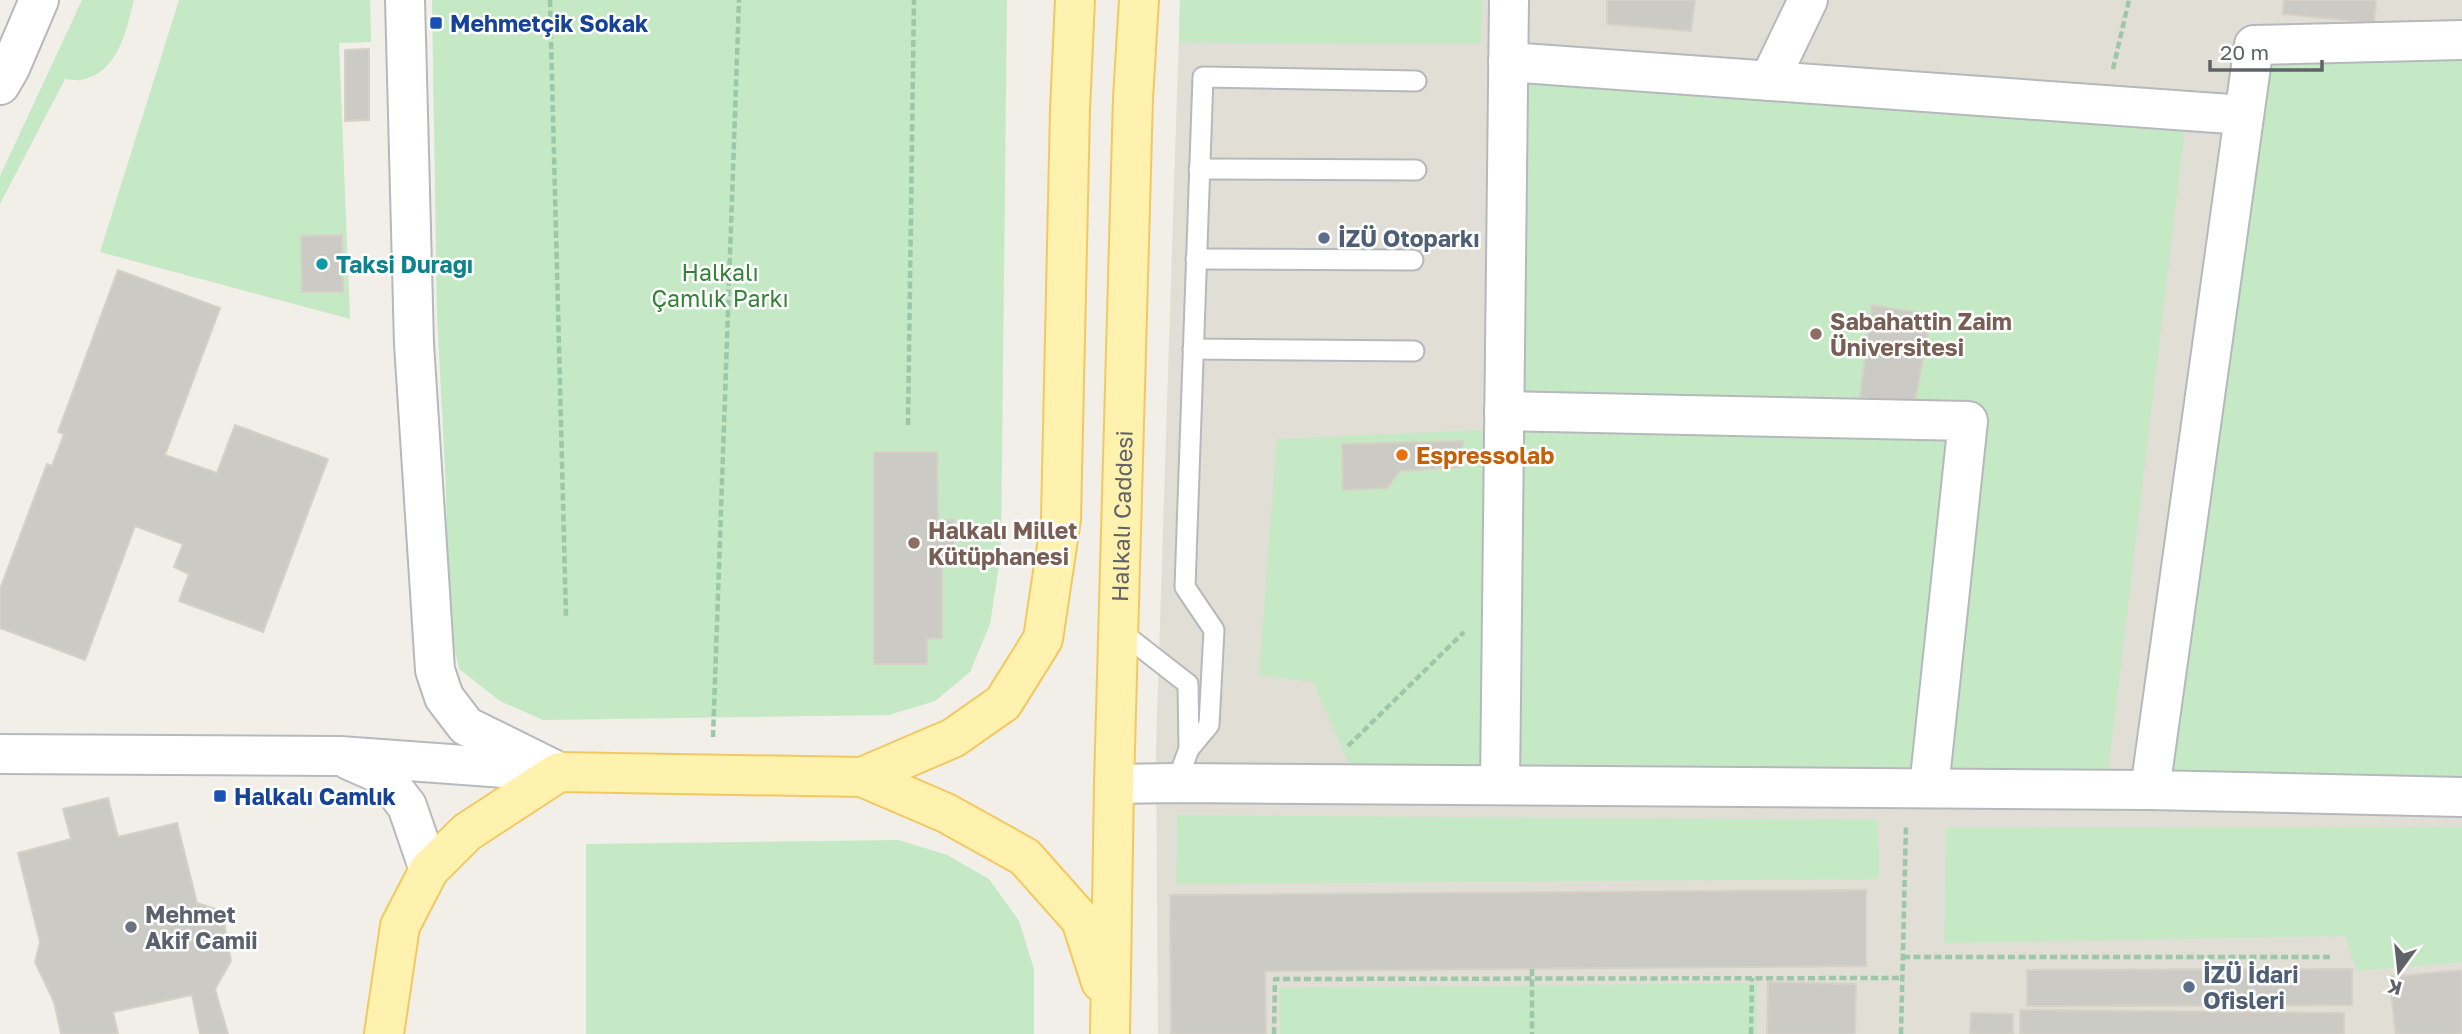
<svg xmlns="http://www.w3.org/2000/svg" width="2462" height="1034" viewBox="0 0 2462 1034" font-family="'Golos Text',sans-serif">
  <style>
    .education { fill: #e1ded6 }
    .green { fill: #c5e8c5 }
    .building { fill: #cccac5; stroke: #d6d1c6; stroke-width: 2 }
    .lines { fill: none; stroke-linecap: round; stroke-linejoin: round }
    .lane-casing { stroke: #b5b8bc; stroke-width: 23 }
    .street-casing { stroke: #b5b8bc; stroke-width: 42 }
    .secondary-casing { stroke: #b6babf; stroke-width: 42 }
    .primary-casing { stroke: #f2c960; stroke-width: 42 }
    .path { stroke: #9cc7a9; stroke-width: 4.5; stroke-dasharray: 7 3.5; stroke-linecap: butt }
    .lane { stroke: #fff; stroke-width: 19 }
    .street { stroke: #fff; stroke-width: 38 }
    .secondary { stroke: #fff; stroke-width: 38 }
    .primary { stroke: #fff2af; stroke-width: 38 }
    .transit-dot { fill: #1a4fb4; stroke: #fff; stroke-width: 2.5 }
    .service-dot { fill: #5c6f8a; stroke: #fff; stroke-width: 2.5 }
    .culture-dot { fill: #0f9aa8; stroke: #fff; stroke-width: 2.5 }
    .education-dot { fill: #8d6e63; stroke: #fff; stroke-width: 2.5 }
    .food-dot { fill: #e8710a; stroke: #fff; stroke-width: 2.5 }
    .worship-dot { fill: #6b7280; stroke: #fff; stroke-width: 2.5 }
    .labels { text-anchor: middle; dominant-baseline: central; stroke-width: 5; stroke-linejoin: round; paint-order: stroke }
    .transit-label { font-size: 23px; font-weight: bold; fill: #164399; stroke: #fff; text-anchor: start }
    .service-label { font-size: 23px; font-weight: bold; fill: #4e5e75; stroke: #fff; text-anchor: start }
    .culture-label { font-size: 23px; font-weight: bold; fill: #0d838f; stroke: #fff; text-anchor: start }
    .park-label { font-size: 23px; fill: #348238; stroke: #fff }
    .education-label { font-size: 23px; font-weight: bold; fill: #785e54; stroke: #fff; text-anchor: start }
    .food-label { font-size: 23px; font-weight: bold; fill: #c56008; stroke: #fff; text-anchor: start }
    .street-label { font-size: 23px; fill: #5f6368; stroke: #fff }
    .worship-label { font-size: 23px; font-weight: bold; fill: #5b616d; stroke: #fff; text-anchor: start }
  </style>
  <rect width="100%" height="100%" fill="#f1efe8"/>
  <polygon class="education" points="1180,0 2462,0 2462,1034 1158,1034 1156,747"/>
  <g class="green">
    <path d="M 82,0 L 134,0 C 126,31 118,73 81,80 C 76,81 69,79 65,79 L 0,204 L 0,176 Z"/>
    <polygon points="179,0 370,0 371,42 339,43 350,319 100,252"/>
    <polygon points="432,0 1007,0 1001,553 990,624 970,672 935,701 889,715 543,720 500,701 459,669 448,619 446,487 437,316"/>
    <polygon points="1180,0 1483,0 1480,44 1179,43"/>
    <polygon points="2462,40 2462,797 2150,790 2254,45"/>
    <polygon points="1508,62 2187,110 2106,790 1358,784 1313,682 1259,675 1277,439 1504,429"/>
    <polygon points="1177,815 1878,820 1879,879 1176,884"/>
    <polygon points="2462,827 2462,962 2357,971 2345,936 1944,943 1946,828"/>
    <polygon points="899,840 947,855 989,879 1019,921 1034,969 1034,1034 586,1034 586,844"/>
    <polygon points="1757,983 1757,1034 1280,1034 1279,988"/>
  </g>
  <g class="building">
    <polygon points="1607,0 1695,0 1691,31 1607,24"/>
    <polygon points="2284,0 2376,0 2374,23 2283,14"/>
    <polygon points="369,49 369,120 345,121 345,50"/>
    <polygon points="342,235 343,292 302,292 301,236"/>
    <polygon points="118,270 220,308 165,455 217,473 235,425 328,459 263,632 179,601 189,574 174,567 183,544 135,526 85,660 0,628 0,589 47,464 52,466 64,434 58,432"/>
    <polygon points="1872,305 1931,315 1914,407 1860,397"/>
    <polygon points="1463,441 1461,467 1400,471 1387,488 1343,490 1342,444"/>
    <polygon points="874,452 937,452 938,520 954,520 954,566 942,566 942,638 927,639 927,664 874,664"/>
    <polygon points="108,798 118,837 177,823 197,903 222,911 231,961 215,989 228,1034 200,1034 192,995 113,1012 118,1034 61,1034 54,1002 35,962 40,942 18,853 71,839 63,809"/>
    <polygon points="1866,890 1866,966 1265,971 1266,1034 1171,1034 1170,895"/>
    <polygon points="2352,969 2352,1005 2027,1006 2027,970"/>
    <polygon points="2462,970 2462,1034 2396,1034 2389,977"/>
    <polygon points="1768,982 1856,984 1855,1034 1767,1034"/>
    <polygon points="2020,1010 2344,1013 2344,1034 2020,1034"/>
    <polygon points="1971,1013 2013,1014 2013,1034 1970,1034"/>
  </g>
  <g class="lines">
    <g class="lane-casing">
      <g id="lane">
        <polyline points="1199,169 1416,170"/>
        <polyline points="1196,259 1413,260"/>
        <polyline points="1193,349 1414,351"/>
        <polyline points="1120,631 1188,684 1189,749 1176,783"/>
        <polyline points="1189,749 1209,725 1214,630 1185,587 1203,77 1416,81"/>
      </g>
    </g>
    <g class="street-casing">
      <g id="street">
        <polyline points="405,0 414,344 435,670 444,697 466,726 559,772"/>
        <polyline points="1508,62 2244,115"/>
        <polyline points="1769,81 1808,0"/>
        <polyline points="0,85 10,68 39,0"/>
        <polyline points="1504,411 1968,421 1929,788"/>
        <polyline points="1114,784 1176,783 2150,790 2462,797"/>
        <polyline points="1500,785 1509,0"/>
        <polyline points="2150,790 2254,45 2462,40"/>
      </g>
    </g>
    <g class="secondary-casing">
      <g id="secondary">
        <polyline points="0,754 340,756 559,772"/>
        <polyline points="349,760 383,775 407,806 429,870"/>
      </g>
    </g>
    <g class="primary-casing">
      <g id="primary">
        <polyline points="862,777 953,738 1003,703 1043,639 1061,519 1070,110 1075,0"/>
        <polyline points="384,1034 400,926 429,870 467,832 559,772 862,777 946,813 1025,857 1081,920 1101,982"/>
        <path id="s1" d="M 1110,1034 L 1114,784 L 1133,98 L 1139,0"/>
      </g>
    </g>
    <g class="path">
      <polyline points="550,0 566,617"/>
      <polyline points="2113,69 2129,0"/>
      <polyline points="908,425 914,0"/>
      <polyline points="713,737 739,0"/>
      <polyline points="1348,746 1464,632"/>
      <polyline points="1903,957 2332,957"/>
      <polyline points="1532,969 1532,1034"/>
      <polyline points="1274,1034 1275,979 1903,978"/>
      <polyline points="1751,1034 1752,978"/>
      <polyline points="1901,1034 1906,825"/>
    </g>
    <use href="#lane" class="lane"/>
    <use href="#street" class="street"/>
    <use href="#secondary" class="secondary"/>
    <use href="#primary" class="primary"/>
  </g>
  <g class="transit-dot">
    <rect x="429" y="16" width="14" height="14" rx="3.5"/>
    <rect x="213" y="789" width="14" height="14" rx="3.5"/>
  </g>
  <g class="service-dot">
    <circle cx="1324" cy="238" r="7"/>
    <circle cx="2189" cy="987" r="7"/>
  </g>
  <circle class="culture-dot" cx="322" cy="264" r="7"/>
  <g class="education-dot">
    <circle cx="1816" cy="334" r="7"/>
    <circle cx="914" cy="543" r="7"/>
  </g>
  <circle class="food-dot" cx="1402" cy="455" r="7"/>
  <circle class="worship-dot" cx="131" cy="927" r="7"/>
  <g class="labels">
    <g class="transit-label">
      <text x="450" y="23">Mehmetçik Sokak</text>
      <text x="234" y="796">Halkalı Camlık</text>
    </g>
    <g class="service-label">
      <text x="1338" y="238">İZÜ Otoparkı</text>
      <text x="2203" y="974">İZÜ İdari<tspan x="2203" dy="26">Ofisleri</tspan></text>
    </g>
    <g class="culture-label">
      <text x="336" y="264">Taksi Durağı</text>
    </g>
    <g class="park-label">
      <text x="720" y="272">Halkalı<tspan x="720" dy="26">Çamlık Parkı</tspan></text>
    </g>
    <g class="education-label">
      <text x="1830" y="321">Sabahattin Zaim<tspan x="1830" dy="26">Üniversitesi</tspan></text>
      <text x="928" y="530">Halkalı Millet<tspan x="928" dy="26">Kütüphanesi</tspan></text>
    </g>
    <g class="food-label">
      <text x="1416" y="455">Espressolab</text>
    </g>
    <g class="street-label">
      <text stroke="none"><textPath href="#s1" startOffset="518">Halkalı Caddesi</textPath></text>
    </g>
    <g class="worship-label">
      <text x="145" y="914">Mehmet<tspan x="145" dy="26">Akif Camii</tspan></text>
    </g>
  </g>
  <g transform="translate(2399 971) rotate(195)" stroke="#ffffff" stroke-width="5" paint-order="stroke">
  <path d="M0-5L12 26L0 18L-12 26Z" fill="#5f6368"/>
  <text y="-10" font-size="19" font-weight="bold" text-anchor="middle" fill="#5f6368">K</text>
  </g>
  <path d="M2210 60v10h112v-10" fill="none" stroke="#5f6368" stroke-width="3.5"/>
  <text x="2220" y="60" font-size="21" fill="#5f6368" stroke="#ffffff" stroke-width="5" paint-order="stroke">20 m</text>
</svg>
